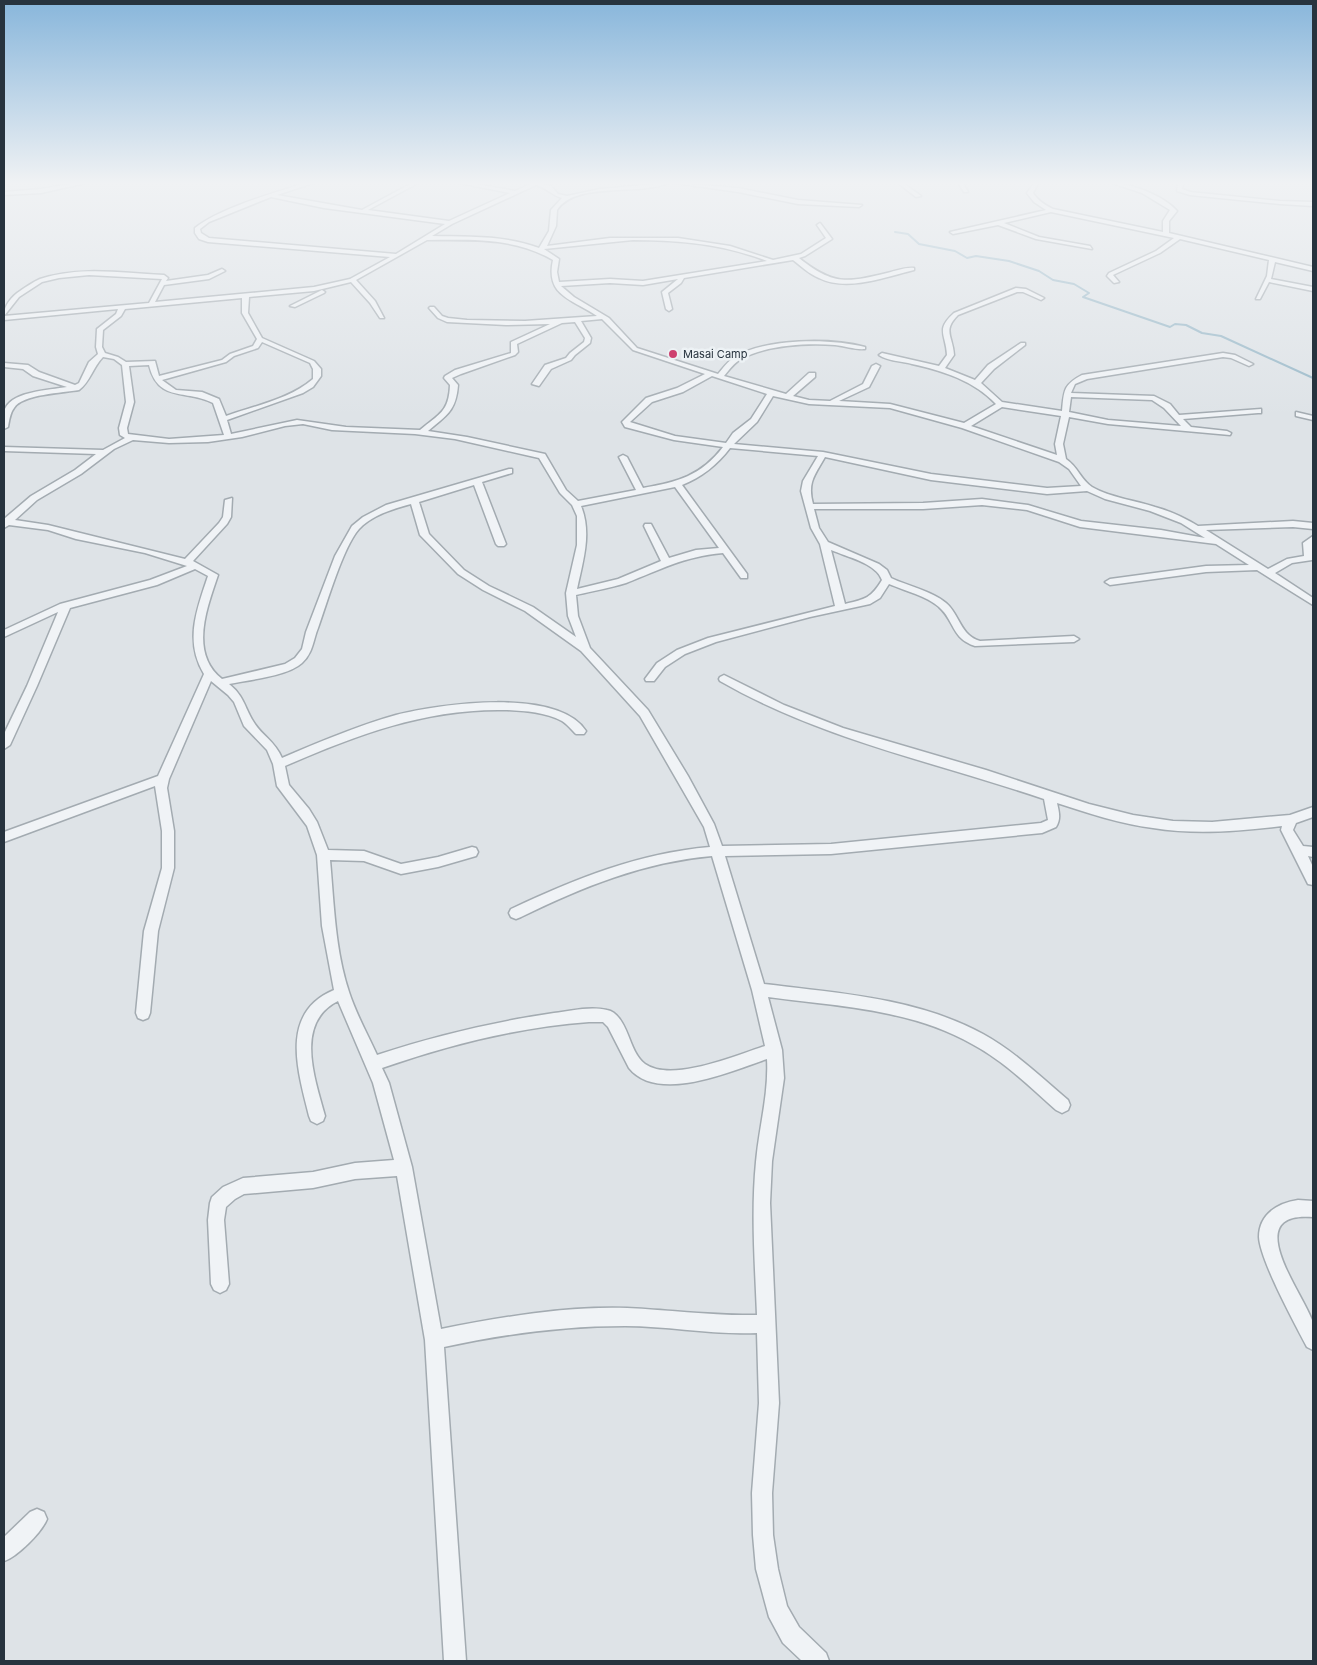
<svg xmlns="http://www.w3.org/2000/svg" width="1317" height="1665" viewBox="0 0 1317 1665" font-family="Inter,sans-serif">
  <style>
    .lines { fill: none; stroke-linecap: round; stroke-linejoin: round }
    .stream { stroke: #98b8c8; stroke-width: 2 }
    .minor-casing { stroke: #a3abb1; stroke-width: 3 }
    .minor { fill: #f0f3f6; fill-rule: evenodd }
    .poi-dot { fill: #ce416f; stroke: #edf2f5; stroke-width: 2 }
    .labels { text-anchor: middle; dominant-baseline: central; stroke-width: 5; stroke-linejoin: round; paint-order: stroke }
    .far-poi-label { font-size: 11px; fill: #27333e; stroke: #edf2f5; text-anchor: start }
  </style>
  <rect width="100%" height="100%" fill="#dee3e7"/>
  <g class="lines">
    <polyline class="stream" points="895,232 908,234 919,244 955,251 967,258 976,256 1009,261 1039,271 1053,280 1074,284 1089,293 1083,297 1170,327 1175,324 1186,325 1202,333 1221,336 1313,378"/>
    <g class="minor-casing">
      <g id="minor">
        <polygon points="4,183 6,183 7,184 4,185"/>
        <polygon points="75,183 86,183 41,193 4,195 4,192 41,189"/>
        <path d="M 305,183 L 313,183 L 277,195 L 362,210 L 412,183 L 418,183 L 368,210 L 449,221 L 510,193 L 459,183 L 470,183 L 515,191 L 533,183 L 539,183 L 551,186 L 558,194 L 567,196 L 600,189 L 668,183 C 639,196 576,181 557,210 L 556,226 L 547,246 L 610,238 L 678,238 L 730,246 L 773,260 L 801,254 L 826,238 L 817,225 L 820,223 L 832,239 L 805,256 L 799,258 C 833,285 846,283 887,273 C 896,271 905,267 914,268 L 914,270 C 885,277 847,292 819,278 C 809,274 801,266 793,260 L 684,278 L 681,283 L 668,293 L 672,309 L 669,311 L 666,309 L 662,292 L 678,279 L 643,285 L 610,283 L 561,286 L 574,297 L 609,318 L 637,348 L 718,374 C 723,368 728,361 735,357 C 766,338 831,338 865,347 L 865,349 C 856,350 845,346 835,345 C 806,343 767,345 741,359 C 734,363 729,370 724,376 L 786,394 L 809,373 L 815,373 L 815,377 L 793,396 L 809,400 L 830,401 L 863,384 L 872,366 L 876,364 L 880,366 L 869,387 L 839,401 L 890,404 L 964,423 L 996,404 C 974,381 944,371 912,364 C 902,361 887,361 879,355 L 882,353 L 939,366 L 947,355 C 946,334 935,330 954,313 L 1016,288 L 1026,289 L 1044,298 L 1041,300 L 1023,292 L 1017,292 L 958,315 C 942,331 953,336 954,355 L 945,368 L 975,380 L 988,365 L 1021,343 L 1025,343 L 1025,345 L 994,369 L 981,383 L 1002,402 L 1062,411 C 1064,391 1063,385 1082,375 L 1223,353 L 1235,355 L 1253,364 L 1249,366 L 1231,358 L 1223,357 L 1087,379 L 1075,384 L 1071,393 L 1154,396 L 1170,404 L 1179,415 L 1261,409 L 1261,413 L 1258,413 L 1183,419 L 1191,427 L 1227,431 L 1231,433 L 1230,435 L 1108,424 L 1069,417 L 1063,444 L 1066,459 C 1078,467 1081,480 1092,487 C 1111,498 1134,500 1155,507 C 1170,511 1185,518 1198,526 L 1293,521 L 1313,523 L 1313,529 L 1293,527 L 1206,530 L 1268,569 L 1287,559 L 1304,556 L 1303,543 L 1313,536 L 1312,560 L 1292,563 L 1275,573 L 1313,598 L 1313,605 L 1257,570 L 1206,572 L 1110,585 L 1105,582 L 1110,579 L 1206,566 L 1249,565 L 1216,544 L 1080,527 L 1027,510 L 982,505 L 923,509 L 814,509 L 819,528 L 828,542 L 879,564 L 887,570 L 891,578 C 908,586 932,591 946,603 C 960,615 960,635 980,641 L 1074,636 L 1079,639 L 1074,642 L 975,646 C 951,638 955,621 939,607 C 927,596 905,591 889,584 L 880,598 L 870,604 L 810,617 L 716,642 L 685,654 L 665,667 L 654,681 L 646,681 L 645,679 L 657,663 L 677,650 L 708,638 L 835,606 L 820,544 L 811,528 L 801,491 L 803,481 L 818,456 L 730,448 C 717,465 702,477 682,485 L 747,574 L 747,578 L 741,578 L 723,553 C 682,557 662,569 626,583 C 610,588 592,591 576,595 L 578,616 L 590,648 L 648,710 L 688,776 L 714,824 L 722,846 L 831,844 L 1041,823 L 1048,820 L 1044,799 C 935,762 821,739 720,681 L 719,679 L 720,677 L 724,675 L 784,705 L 843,728 L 986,770 L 1089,804 L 1133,815 L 1173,821 L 1212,822 L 1290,815 L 1313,807 L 1313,817 L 1296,823 L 1293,830 L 1303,846 L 1313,847 L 1313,857 L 1308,856 L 1313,867 L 1313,885 L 1308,884 L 1281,830 L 1282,826 C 1240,831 1196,835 1153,828 C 1120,824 1088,813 1057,803 C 1059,812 1061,819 1056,827 L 1042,833 L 831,854 L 725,856 L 764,984 C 838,993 917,998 983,1034 C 1014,1051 1041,1077 1068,1100 L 1070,1105 L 1068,1110 L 1062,1113 L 1056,1110 C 1030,1087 1004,1061 972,1044 C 911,1009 836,1006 768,997 L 782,1050 L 784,1078 L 772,1161 L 770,1203 L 779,1403 L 772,1493 L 773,1535 L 778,1569 L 787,1606 L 799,1627 L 826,1653 L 829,1661 L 802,1661 L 783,1643 L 769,1617 L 756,1569 L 753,1535 L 752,1493 L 759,1403 L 757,1333 C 713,1335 669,1326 625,1326 C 562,1326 505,1334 444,1347 L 466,1661 L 444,1661 L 425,1340 L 397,1176 L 355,1179 L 313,1188 L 244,1194 L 235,1199 L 226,1207 L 224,1220 L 229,1284 L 226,1290 L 220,1293 L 214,1290 L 211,1284 L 208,1220 L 210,1203 L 212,1197 L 223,1187 L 243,1178 L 313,1172 L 355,1163 L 394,1160 L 373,1083 L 338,1001 C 294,1023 315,1079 325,1116 L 323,1121 L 317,1124 L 311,1121 L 309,1116 C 298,1071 279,1013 334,990 L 322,926 L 317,855 L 307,826 L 277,786 L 273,764 L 267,750 L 244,726 L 234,702 L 228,695 L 211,681 L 169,779 L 167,788 L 174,831 L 174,868 L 158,931 L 150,1013 L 148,1018 L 143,1020 L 138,1018 L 136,1013 L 144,931 L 162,868 L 162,831 L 155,786 L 4,842 L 4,832 L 158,776 L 204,674 C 184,641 197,609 208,576 L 195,569 L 157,585 L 70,608 L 37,686 L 10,745 L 4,749 L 4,734 L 27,686 L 58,612 L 4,637 L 4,630 L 60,604 L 150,580 L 187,566 L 145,553 L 76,539 L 48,530 L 9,525 L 4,528 L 4,519 L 31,496 L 75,470 L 96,454 L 4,451 L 4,447 L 103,450 L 125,438 L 120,435 L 119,428 L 126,402 L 122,365 L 114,359 L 103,357 C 93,367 90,382 79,390 C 63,393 22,394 14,408 C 10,413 9,421 8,427 L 4,429 C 4,424 3,418 4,413 C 7,391 50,390 67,387 L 33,376 L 23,369 L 4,367 L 4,363 L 28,365 L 39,372 L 75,385 L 79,383 L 89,362 L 98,354 L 96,347 L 97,329 L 116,314 L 118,309 L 4,320 L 4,316 L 149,303 L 162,279 L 89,275 L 59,278 L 42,282 L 19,297 L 4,316 C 3,307 12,296 20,291 C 26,287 33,282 40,279 C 79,266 123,273 164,275 L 168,278 L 166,281 L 208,275 L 222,269 L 225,271 L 209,279 L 164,285 L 155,302 L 314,287 L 350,279 L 390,257 L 208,242 L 199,239 L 195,233 L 195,228 C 220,208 274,193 305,183 ZM 536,185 C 549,189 551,195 562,198 L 551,210 L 549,231 L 539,248 C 505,235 468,237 432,236 L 452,224 ZM 271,197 L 324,208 L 445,224 L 396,254 L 209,238 L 201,233 L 200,229 L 209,222 ZM 427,240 C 470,240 514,237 553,260 C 545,296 572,299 597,316 L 525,321 L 467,320 L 448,318 L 442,316 L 434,307 L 430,307 L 429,308 L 438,318 L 447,322 L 506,325 L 550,324 L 511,342 L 511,353 L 455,370 L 445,376 L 444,378 L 450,385 C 449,412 439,414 420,430 L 346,427 L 297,420 L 231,434 L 227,420 L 303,393 L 313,387 L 321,376 L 321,369 L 314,361 L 262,338 L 248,313 L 249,297 L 314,291 L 351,282 L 370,303 L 380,318 L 384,318 L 375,301 L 356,280 ZM 633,240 C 679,240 723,244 767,261 L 643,281 L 610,279 L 559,282 L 557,272 L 559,259 L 544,249 ZM 242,298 L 242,313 L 257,339 L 253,346 L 230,354 L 222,360 L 159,376 L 155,361 L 126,362 L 118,357 L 105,353 L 102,347 L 103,330 L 121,316 L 125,309 ZM 602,319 L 633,350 L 705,374 L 677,388 L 646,398 L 622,422 L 625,427 L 674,440 L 723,447 C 701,476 677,482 643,488 L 627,457 L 623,455 L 619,457 L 636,490 L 578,501 L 566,490 L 545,454 L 467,437 L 428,431 C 447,415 456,411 458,385 L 452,378 L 461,374 L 515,355 L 518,352 L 517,344 L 562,323 L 575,322 L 585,338 L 584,342 L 570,353 L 566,358 L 545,365 L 532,384 L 539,386 L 551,369 L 571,360 L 575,355 L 590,343 L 591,338 L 581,321 ZM 262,342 L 310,363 L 313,369 L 313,379 C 290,399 254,406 226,416 L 219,399 L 202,392 L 176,390 L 162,380 L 226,362 L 234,356 L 258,348 ZM 149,365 C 158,403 186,389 213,403 L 224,435 L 169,439 L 128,434 L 127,428 L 134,402 L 129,366 ZM 712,376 L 767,394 L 751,419 L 733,433 L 726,443 L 675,436 L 630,422 L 652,402 L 683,392 ZM 773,396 L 809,404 L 890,408 L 962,428 L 1059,462 L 1069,469 L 1081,486 L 1047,488 L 931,474 L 823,452 L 734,444 L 757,422 ZM 1071,397 L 1152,400 L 1164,408 L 1181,426 L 1108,420 L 1069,412 ZM 1002,407 L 1061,416 L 1055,444 L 1057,455 L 971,426 ZM 303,424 L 332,430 L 415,434 L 455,439 L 539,458 L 560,493 L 572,505 L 577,516 L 577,545 L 566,593 L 568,616 L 576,637 L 533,607 L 489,586 L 464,570 L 429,534 L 419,502 L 474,485 L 496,544 L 498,546 L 504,546 L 506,544 L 482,482 L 512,473 L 512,469 L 509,469 L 386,505 L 363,517 L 352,526 L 335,556 L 306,632 L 302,649 L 295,658 L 285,664 L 222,679 C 189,653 207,608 218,575 L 193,561 L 227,524 L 231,517 L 232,498 L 225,500 L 223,517 L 219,523 L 185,559 L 48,525 L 15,520 L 37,500 L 81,474 L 114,449 L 133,440 L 169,443 L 208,442 L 242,437 L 285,426 ZM 825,457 L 931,480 L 1047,494 L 1087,491 L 1105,499 L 1150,511 L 1181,523 L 1205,538 L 1161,530 L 1081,521 L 1028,505 L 982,499 L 923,503 L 813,504 C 807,482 815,475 825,457 ZM 675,487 L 719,548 L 696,550 L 669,558 L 651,524 L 645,524 L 644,526 L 661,561 L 618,579 L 577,589 C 583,561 592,533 581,506 ZM 411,504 L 420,535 L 458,574 L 483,590 L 525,611 L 581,651 L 640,716 L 704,827 L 710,847 C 639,853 575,879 511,909 L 509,913 L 511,917 L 516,919 L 521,917 C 582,887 644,862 712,856 L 752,990 L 765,1046 C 737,1055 672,1083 645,1064 C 636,1057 632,1045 628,1035 C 624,1025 618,1012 607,1010 C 590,1006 570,1011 554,1013 C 493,1022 434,1036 377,1055 C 368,1035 356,1014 349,992 C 335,950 334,904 330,860 L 364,861 L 401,874 L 438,867 L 476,856 L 478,852 L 476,848 L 472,847 L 438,857 L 401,864 L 364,851 L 328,850 L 317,822 L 309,809 L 289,785 L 285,766 C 356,735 427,708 506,710 C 524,711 545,712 562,721 C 567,724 572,730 576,734 L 584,734 L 586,731 C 557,687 440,704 396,715 C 357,726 319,742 282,758 C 275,741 261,735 253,721 C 244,706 244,696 229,684 C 249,680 288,676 302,663 C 313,653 313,640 318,628 C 327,603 343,547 359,529 C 372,515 393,509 411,504 ZM 831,550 C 847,557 876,563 882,580 C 871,598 866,599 845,604 ZM 589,1022 L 603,1022 L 608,1027 L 629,1068 C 658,1104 732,1071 767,1059 C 769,1094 759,1127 756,1162 C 751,1213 755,1264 757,1315 C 713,1316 671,1310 627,1308 C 565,1306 502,1317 441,1329 L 412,1167 L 389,1083 L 382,1068 C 448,1045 519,1027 589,1022 Z"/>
        <polygon points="675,183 738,188 798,200 862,205 859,207 798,204 738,192"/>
        <polygon points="898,183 903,183 921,196 916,197"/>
        <polygon points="958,183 963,183 968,192 964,192"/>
        <path d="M 1034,183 L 1038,183 L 1033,193 C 1038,201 1045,205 1053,209 L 1163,232 L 1163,221 L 1170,210 L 1142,193 L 1112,183 C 1131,183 1164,196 1177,211 L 1169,221 L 1169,233 L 1313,267 L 1313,271 L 1275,262 L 1271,279 L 1313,287 L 1313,291 L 1269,282 L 1260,299 L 1256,299 L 1267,276 L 1269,260 L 1180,239 L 1160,253 L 1113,275 L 1119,282 L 1114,283 L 1107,276 L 1109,273 L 1156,251 L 1174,238 L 1051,212 L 1004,223 L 1039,237 L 1090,246 L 1092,249 L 1036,239 L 998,225 L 953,234 L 950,232 L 1046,210 L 1034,202 L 1027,193 Z"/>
        <polygon points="1178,183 1183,183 1182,189 1190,192 1280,201 1313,202 1313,206 1280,204 1190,195 1177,191"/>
        <polygon points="322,290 325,292 324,293 295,307 290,306"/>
        <polygon points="1296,412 1313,416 1313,420 1296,416"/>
        <path d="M 1298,1200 L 1313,1201 L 1313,1217 C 1240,1211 1300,1289 1312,1320 C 1315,1328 1314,1342 1313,1350 L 1307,1347 C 1295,1324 1260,1260 1259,1237 C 1259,1214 1278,1203 1298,1200 Z"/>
        <path d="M 37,1509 L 44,1512 L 47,1519 C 42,1532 17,1557 4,1561 L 4,1537 L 30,1512 Z"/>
      </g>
    </g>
    <use href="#minor" class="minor"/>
  </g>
  <linearGradient id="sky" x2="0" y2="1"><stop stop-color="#88b6db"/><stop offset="0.44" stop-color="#f0f2f4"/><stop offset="1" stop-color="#f0f2f4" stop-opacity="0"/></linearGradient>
  <rect width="1317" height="416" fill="url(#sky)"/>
  <circle class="poi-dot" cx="673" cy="354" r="5"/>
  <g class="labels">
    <g class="far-poi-label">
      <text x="683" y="354">Masai Camp</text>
    </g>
  </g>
  <rect width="1317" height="1665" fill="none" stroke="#27333e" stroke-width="10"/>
</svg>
